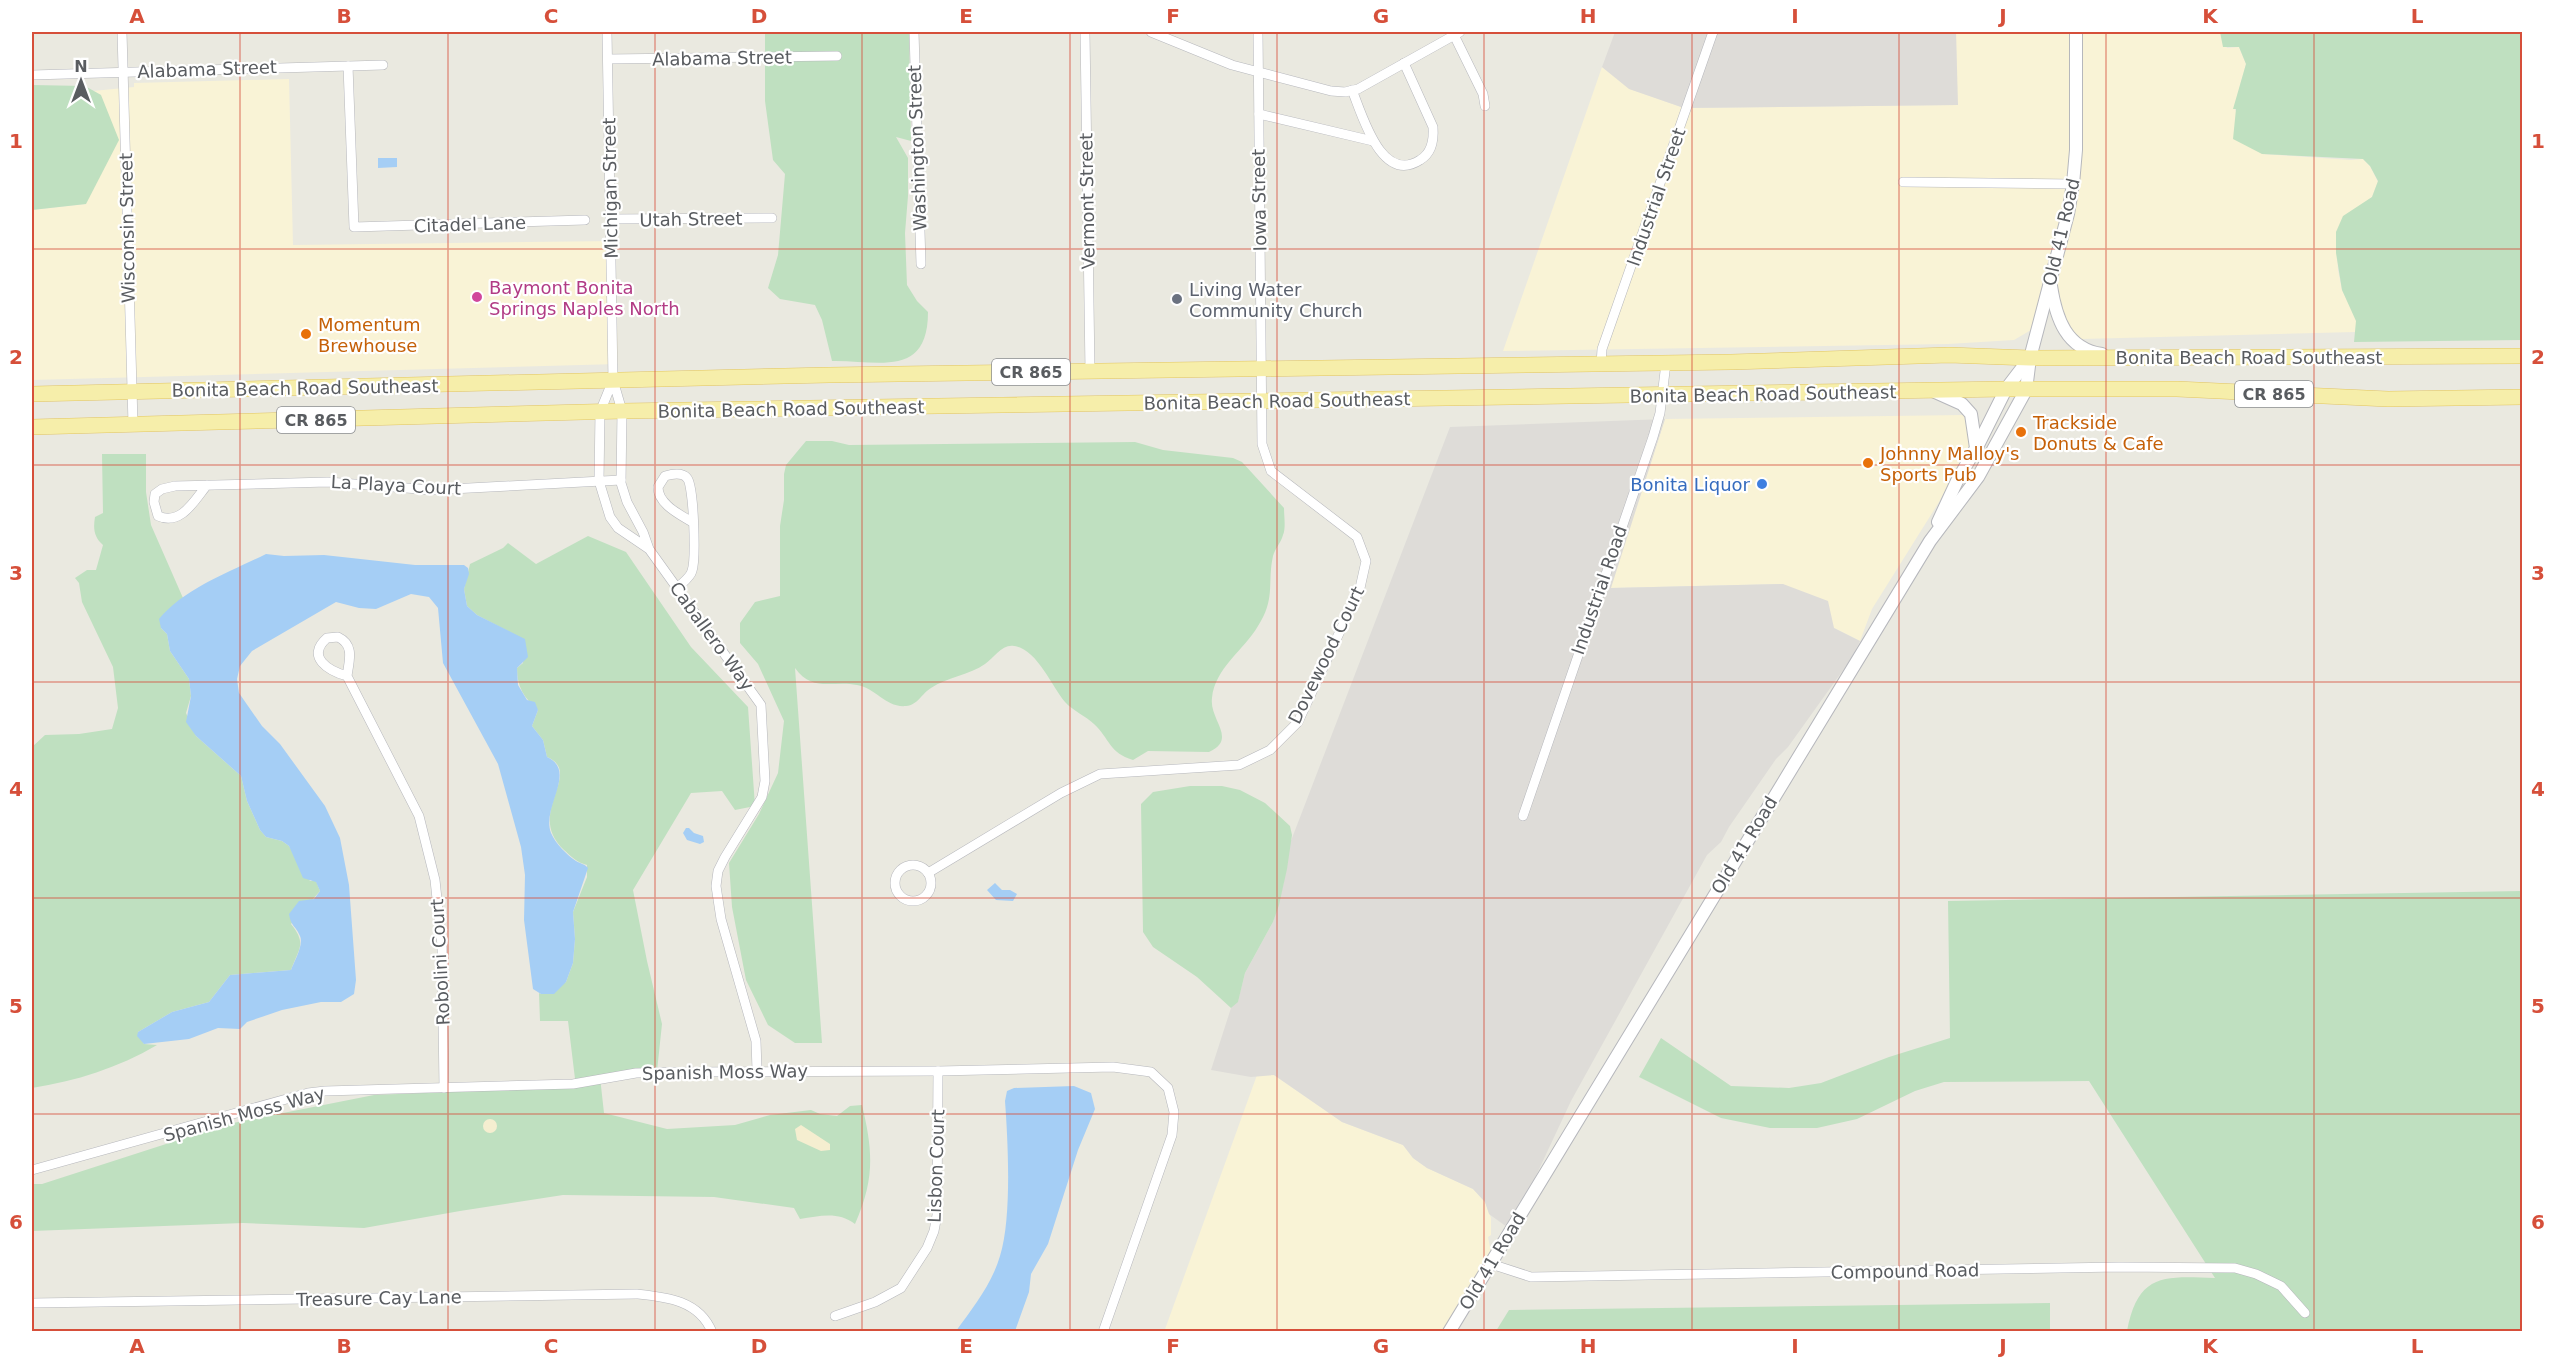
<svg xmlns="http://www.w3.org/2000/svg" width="2554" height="1363" viewBox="0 0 2554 1363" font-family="'DejaVu Sans',sans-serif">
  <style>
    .commercial { fill: #f9f3d6 }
    .industrial { fill: #dedcd8 }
    .green { fill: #bfe0c0 }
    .sand { fill: #f5eed0 }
    .water { fill: #a5cef5 }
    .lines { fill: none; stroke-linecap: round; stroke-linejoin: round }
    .minor-casing { stroke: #b6b7bc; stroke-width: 10 }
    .tertiary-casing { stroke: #b6b7bc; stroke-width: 14 }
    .primary-casing { stroke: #e2c562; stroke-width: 16 }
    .minor { stroke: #fff; stroke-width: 9 }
    .tertiary { stroke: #fff; stroke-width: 12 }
    .primary { stroke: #f6eeaa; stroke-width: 15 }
    .grid { fill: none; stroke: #d64f3a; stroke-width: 1.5; stroke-opacity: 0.55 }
    .hotel-dot { fill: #d1479c; stroke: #fff; stroke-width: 2 }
    .worship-dot { fill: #6b7280; stroke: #fff; stroke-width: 2 }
    .food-dot { fill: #e8710a; stroke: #fff; stroke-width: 2 }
    .shop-dot { fill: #3f7fe0; stroke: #fff; stroke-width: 2 }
    .labels { text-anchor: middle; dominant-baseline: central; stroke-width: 4.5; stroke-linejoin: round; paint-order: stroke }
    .shield { fill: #fff; stroke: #8b8d90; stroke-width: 1.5 }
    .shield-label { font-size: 16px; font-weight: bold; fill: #595c60 }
    .street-label { font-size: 18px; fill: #595c60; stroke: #fff }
    .hotel-label { font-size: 18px; fill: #b23c85; stroke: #fff; text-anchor: start }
    .worship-label { font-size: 18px; fill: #5b616d; stroke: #fff; text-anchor: start }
    .food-label { font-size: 18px; fill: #c56008; stroke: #fff; text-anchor: start }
    .shop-label { font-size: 18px; fill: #366cbe; stroke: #fff; text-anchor: end }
    .neatline { fill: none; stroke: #d64f3a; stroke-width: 2 }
    .grid-label { font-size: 20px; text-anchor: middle; font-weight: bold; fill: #d64f3a }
  </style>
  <rect width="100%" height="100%" fill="#eae9e0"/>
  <g class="commercial">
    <polygon points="1956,32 2070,32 2071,150 2068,183 2062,213 2031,330 2014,340 1948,344 1503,351 1602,67 1630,89 1684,108 1957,105"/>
    <polygon points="2081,32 2220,32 2227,48 2239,47 2246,64 2234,108 2262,154 2351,160 2363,159 2370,166 2378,182 2372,197 2359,207 2336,232 2338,270 2342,290 2357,320 2355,332 2081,339 2076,335 2066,322 2060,307 2056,281 2079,184 2082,151"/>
    <polygon points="289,79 293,245 615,241 618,364 32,380 32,210 86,204 101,95 93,91 134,87 134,83"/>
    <polygon points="1964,415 1970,444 1939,502 1872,609 1860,641 1834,628 1783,584 1610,588 1665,419"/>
    <polygon points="1257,1075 1274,1075 1342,1122 1403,1145 1413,1158 1427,1168 1473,1189 1485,1202 1491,1218 1491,1235 1488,1237 1491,1252 1443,1331 1164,1332"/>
  </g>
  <g class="industrial">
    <polygon points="1615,32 1956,32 1958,105 1684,108 1629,89 1602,67"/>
    <polygon points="1665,419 1611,588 1783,584 1828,601 1834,628 1860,641 1851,659 1788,747 1776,759 1729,827 1721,842 1707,855 1571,1101 1533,1182 1507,1227 1489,1214 1485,1202 1473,1189 1427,1168 1413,1158 1403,1145 1342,1122 1274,1075 1251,1077 1211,1070 1231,1008 1238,1001 1245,973 1273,922 1283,886 1289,846 1450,427"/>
  </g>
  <g class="green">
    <path d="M 765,32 L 909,32 L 911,141 L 896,137 L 908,158 L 908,196 L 905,233 L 907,285 L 917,301 L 928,312 C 928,379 877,360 832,361 L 822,320 L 815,305 L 780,299 L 768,288 L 778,255 L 785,174 L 773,160 L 765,101 Z"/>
    <polygon points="2220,32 2522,32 2522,340 2354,342 2356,321 2342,290 2336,253 2336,232 2343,216 2372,197 2378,181 2370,166 2363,159 2262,154 2233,139 2236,109 2233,109 2246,64 2239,47 2223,47"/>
    <polygon points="32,85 85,86 101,95 119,140 86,204 32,210"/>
    <path d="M 806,441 L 832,441 L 849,445 L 1135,442 L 1163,450 L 1233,458 L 1242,462 L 1284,508 C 1284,516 1286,528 1283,535 C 1281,543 1275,548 1273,556 C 1267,583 1276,598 1258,626 C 1244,650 1215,668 1212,698 C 1209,720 1238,739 1209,752 L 1148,751 L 1133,760 C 1109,753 1110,739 1094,724 C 1086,716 1073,711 1065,702 C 1052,687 1037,649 1014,646 C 1002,644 994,658 985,664 C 970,675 947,677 931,688 C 921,694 918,705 906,706 C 886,708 876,688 857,685 C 833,680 813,693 795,668 L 822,1043 L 795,1043 L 768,1025 L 746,980 L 732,907 L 729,863 L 759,814 L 778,773 L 784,721 L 758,664 L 740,643 L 740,623 L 755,602 L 780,596 L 780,526 L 784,500 L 784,474 L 786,465 Z"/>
    <path d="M 102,454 L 146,454 L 146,492 L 151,525 L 183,598 L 176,603 L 161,628 L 167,634 L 170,651 L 189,679 L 191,696 L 186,713 L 196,736 L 241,776 L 247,801 L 260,830 L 266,837 L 282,841 L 289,846 L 310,881 L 316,881 L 320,891 L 291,924 C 307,944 299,948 291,970 L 230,975 L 209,1002 L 172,1012 L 138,1032 L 144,1044 L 157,1045 C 118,1068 76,1081 32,1088 L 32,747 L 45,735 L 79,734 L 112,729 L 118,708 L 113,667 L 82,602 L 79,583 L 75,578 L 87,570 L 96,570 L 103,545 C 94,537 93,529 95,517 L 103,513 Z"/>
    <path d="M 588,536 L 626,552 L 691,647 L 748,707 L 755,806 L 735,810 L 722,791 L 691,793 L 633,890 L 647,961 L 662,1024 L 657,1071 L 600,1077 L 604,1113 L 667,1129 L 735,1125 L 770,1115 L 811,1110 L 820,1114 L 837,1116 L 850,1106 L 862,1105 C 873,1151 875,1179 855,1224 C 838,1211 820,1216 800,1219 L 794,1208 L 714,1197 L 563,1195 L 460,1211 L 364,1228 L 243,1223 L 32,1231 L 32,1184 L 42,1184 L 228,1124 L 374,1095 L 576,1087 L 568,1021 L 540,1021 L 539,993 L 541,994 L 566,982 L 573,963 L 575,939 L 573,912 L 587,877 L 587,865 C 576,862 572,857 564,850 C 524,813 585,773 547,757 L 543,740 L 532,726 L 538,710 C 524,698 517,687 517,668 L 523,663 L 525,640 L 477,615 L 467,606 L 464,589 L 470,564 L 503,548 L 508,543 L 536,564 Z"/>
    <polygon points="1190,786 1222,786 1240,790 1265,803 1290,826 1292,835 1287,869 1279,905 1273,922 1245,973 1238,1002 1231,1008 1197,977 1153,947 1143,932 1141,804 1153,792"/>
    <path d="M 2522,891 L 2522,1331 L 2127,1331 C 2138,1273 2164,1276 2215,1278 L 2089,1081 L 1944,1082 L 1915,1091 L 1857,1119 L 1817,1128 L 1770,1128 L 1721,1118 L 1639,1077 L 1661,1038 L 1731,1086 L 1789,1088 L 1821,1083 L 1889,1057 L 1950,1038 L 1948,901 Z"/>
    <polygon points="2050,1303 2050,1331 1496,1331 1509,1310"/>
  </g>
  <g class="sand">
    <circle cx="490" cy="1126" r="7"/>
    <polygon points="801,1125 830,1144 830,1150 821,1151 797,1140 795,1129"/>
  </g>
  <g class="water">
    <polygon points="378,158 397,158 397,167 378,168"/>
    <path d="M 266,554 L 284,556 L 324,555 L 415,565 L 464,565 L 468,568 L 469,574 L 464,589 L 467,606 L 477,615 L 525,639 L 528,657 L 517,668 L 518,685 L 527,700 L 535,702 L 538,710 L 532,726 L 543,740 L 547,757 C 578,771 541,807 551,833 C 555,843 568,856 576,861 C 581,864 585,864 588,868 L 573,912 L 575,939 L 573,963 L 566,982 L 554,994 L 541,994 L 533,989 L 524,920 L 525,875 L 521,847 L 498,764 L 443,663 L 438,608 L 429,597 L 411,594 L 376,609 L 359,608 L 336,602 L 252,651 L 240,666 L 237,679 L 239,693 L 262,726 L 280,744 L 325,806 L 340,838 L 349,885 L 356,980 L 354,994 L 341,1002 L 321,1002 L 282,1010 L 247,1022 L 240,1029 L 218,1028 L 189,1039 L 144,1044 L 137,1036 L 138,1032 L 172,1012 L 209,1002 L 230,975 L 291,970 C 294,961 304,945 300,936 C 296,926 291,927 289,914 L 299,901 L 314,899 L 320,891 L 316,882 L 303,878 L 289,846 L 282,841 L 266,837 L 260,830 L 247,801 L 241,776 L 196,736 L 186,722 L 191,696 L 189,679 L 170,651 L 167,634 L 161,628 L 159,619 C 185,588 230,572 266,554 Z"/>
    <polygon points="686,828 689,828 694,833 703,836 704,842 700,844 687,840 683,833"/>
    <polygon points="995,883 1002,890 1010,890 1017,894 1013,901 996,900 987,890"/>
    <path d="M 1074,1086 L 1091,1093 L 1095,1109 L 1078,1150 L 1048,1244 L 1031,1274 L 1029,1292 L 1015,1331 L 956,1331 C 972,1309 992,1284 1000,1256 C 1012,1218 1008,1142 1005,1101 L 1007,1091 L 1014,1088 Z"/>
  </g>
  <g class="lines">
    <g class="minor-casing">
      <g id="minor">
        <polyline points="122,32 133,424"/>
        <polyline points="607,32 613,380"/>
        <polyline points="914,32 921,264"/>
        <polyline points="1085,32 1090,371"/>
        <polyline points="1151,32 1232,65 1331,91 1345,92 1358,89 1460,32"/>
        <polyline points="1454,35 1483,94 1485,106"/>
        <polyline points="608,59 837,56"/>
        <polyline points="348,66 354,227 585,220"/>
        <polyline points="32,75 383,65"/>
        <path d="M 1352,90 C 1362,114 1381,185 1420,160 C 1432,153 1434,140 1433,127 L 1404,63"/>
        <polyline points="1259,114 1373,141"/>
        <polyline points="1903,182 2073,184"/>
        <polyline points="610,219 772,218"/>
        <polyline points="1601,364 1602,349 1713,32"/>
        <path d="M 207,485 C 194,501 181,526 158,516 L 154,502 L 155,494 L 162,489 L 175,486 L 328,482 L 432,490 L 621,480"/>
        <polyline points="649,549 618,528 610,517 599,481 600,412 613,380 622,411 621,483 627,502 643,532 649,549 761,705 765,781 762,797 725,857 718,871 716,886 721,919 756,1041 757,1070"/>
        <path d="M 677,588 C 682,583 690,578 692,571 C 696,559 694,485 687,478 C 682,472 672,474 665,476 L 658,487 C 658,504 679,514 692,522"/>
        <path d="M 347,676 C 329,671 305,657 327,638 L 338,637 C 355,645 349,661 347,676 L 419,816 L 435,880 L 442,946 L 444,1088"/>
        <polyline points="1523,816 1653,437 1660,413 1666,363"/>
        <circle cx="913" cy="883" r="18"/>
        <polyline points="928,873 1061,793 1100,774 1239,765 1270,750 1298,722 1360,588 1366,561 1357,537 1271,471 1262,444 1258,32"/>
        <polyline points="32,1170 308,1093 325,1091 573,1084 636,1073 673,1072 938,1071 1113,1067 1151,1072 1168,1088 1174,1112 1172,1135 1103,1332"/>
        <polyline points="1491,1264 1531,1277 2119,1267 2235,1268 2256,1274 2281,1286 2305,1313"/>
        <path d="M 32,1303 L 637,1294 C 666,1297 699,1300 712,1332"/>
        <polyline points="835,1316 875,1302 901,1288 927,1248 934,1231 937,1215 938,1071"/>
      </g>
    </g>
    <g class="tertiary-casing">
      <g id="tertiary">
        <path d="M 2051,286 C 2056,318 2066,349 2102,354"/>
        <polyline points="1933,391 1962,404 1971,414 1976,448 1957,481 1938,522"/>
        <polyline points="1977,447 2006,389 2029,359"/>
        <polyline points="1449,1332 1930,541 1978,477 2026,390 2030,358 2068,214 2073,184 2076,150 2076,32"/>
      </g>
    </g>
    <g class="primary-casing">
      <g id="primary">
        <polyline points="32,394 829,375 1731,362 1949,355 2030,358 2522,356"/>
        <polyline points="32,427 622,411 2006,389 2177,389 2388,399 2522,397"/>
      </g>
    </g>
    <use href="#minor" class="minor"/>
    <use href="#tertiary" class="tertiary"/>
    <use href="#primary" class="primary"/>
  </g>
  <path class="grid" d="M 240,32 L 240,1332M 448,32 L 448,1332M 655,32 L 655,1332M 862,32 L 862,1332M 1070,32 L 1070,1332M 1277,32 L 1277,1332M 1484,32 L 1484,1332M 1692,32 L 1692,1332M 1899,32 L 1899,1332M 2106,32 L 2106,1332M 2314,32 L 2314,1332M 32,249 L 2522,249M 32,465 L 2522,465M 32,682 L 2522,682M 32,898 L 2522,898M 32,1114 L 2522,1114"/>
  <circle class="hotel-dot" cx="477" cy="297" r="6"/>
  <circle class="worship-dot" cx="1177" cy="299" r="6"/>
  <g class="food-dot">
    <circle cx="306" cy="334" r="6"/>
    <circle cx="2021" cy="432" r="6"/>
    <circle cx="1868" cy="463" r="6"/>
  </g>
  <circle class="shop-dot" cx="1762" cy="484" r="6"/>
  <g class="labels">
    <g class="shield">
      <rect x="992" y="359" width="78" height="26" rx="4.5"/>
      <rect x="2235" y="381" width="78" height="26" rx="4.5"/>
      <rect x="277" y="407" width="78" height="26" rx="4.5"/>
    </g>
    <g class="shield-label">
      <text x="1031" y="372">CR 865</text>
      <text x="2274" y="394">CR 865</text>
      <text x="316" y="420">CR 865</text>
    </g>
    <g class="street-label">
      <text transform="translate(722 58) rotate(-1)">Alabama Street</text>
      <text transform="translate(207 69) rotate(-2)">Alabama Street</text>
      <text transform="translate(917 148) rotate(-92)">Washington Street</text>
      <text transform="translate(610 188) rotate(-91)">Michigan Street</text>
      <text transform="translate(1656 197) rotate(-71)">Industrial Street</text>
      <text transform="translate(1259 200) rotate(-91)">Iowa Street</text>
      <text transform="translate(1087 201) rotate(-91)">Vermont Street</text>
      <text transform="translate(691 219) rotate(-1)">Utah Street</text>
      <text transform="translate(470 224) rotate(-2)">Citadel Lane</text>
      <text transform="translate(127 228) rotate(-91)">Wisconsin Street</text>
      <text transform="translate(2061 232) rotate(-77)">Old 41 Road</text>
      <text x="2249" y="357">Bonita Beach Road Southeast</text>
      <text transform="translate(305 388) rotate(-1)">Bonita Beach Road Southeast</text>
      <text transform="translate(1763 394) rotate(-1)">Bonita Beach Road Southeast</text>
      <text transform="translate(1277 401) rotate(-1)">Bonita Beach Road Southeast</text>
      <text transform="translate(791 409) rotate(-1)">Bonita Beach Road Southeast</text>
      <text transform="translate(396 485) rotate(3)">La Playa Court</text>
      <text transform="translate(1599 590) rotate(-71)">Industrial Road</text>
      <text transform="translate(712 636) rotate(54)">Caballero Way</text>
      <text transform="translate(1326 655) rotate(-64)">Dovewood Court</text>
      <text transform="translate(1744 845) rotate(-59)">Old 41 Road</text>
      <text transform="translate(440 962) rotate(-93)">Robolini Court</text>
      <text transform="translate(725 1072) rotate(-1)">Spanish Moss Way</text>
      <text transform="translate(244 1114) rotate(-15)">Spanish Moss Way</text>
      <text transform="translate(936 1166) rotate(-88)">Lisbon Court</text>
      <text transform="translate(1492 1261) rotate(-59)">Old 41 Road</text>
      <text transform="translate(1905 1271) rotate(-1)">Compound Road</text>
      <text transform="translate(379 1298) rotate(-1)">Treasure Cay Lane</text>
    </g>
    <g class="hotel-label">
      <text x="489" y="287">Baymont Bonita<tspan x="489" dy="21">Springs Naples North</tspan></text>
    </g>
    <g class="worship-label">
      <text x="1189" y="289">Living Water<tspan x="1189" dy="21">Community Church</tspan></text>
    </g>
    <g class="food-label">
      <text x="318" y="324">Momentum<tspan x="318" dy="21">Brewhouse</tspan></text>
      <text x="2033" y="422">Trackside<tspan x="2033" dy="21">Donuts &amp; Cafe</tspan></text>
      <text x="1880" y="453">Johnny Malloy's<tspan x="1880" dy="21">Sports Pub</tspan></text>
    </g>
    <g class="shop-label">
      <text x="1750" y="484">Bonita Liquor</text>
    </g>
  </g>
  <rect width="2554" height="1363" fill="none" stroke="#ffffff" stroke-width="66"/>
  <g transform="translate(81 81)" stroke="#ffffff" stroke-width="4.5" paint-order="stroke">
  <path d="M0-4.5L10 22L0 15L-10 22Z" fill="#595c60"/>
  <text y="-9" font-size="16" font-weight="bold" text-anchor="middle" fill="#595c60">N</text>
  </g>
  <rect x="33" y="33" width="2488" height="1297" class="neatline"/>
  <g class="grid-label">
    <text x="137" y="23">A</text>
    <text x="344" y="23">B</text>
    <text x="551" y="23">C</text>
    <text x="759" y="23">D</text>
    <text x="966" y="23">E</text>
    <text x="1173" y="23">F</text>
    <text x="1381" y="23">G</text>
    <text x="1588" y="23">H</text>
    <text x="1795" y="23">I</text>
    <text x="2003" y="23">J</text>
    <text x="2210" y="23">K</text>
    <text x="2417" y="23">L</text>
    <text x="16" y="148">1</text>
    <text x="2538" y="148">1</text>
    <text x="16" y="364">2</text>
    <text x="2538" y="364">2</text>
    <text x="16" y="580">3</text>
    <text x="2538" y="580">3</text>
    <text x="16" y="796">4</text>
    <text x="2538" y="796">4</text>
    <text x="16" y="1013">5</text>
    <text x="2538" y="1013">5</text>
    <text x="16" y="1229">6</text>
    <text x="2538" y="1229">6</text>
    <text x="137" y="1353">A</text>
    <text x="344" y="1353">B</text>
    <text x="551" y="1353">C</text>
    <text x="759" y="1353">D</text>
    <text x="966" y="1353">E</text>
    <text x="1173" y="1353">F</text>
    <text x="1381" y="1353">G</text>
    <text x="1588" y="1353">H</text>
    <text x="1795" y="1353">I</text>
    <text x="2003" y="1353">J</text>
    <text x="2210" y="1353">K</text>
    <text x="2417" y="1353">L</text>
  </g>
</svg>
